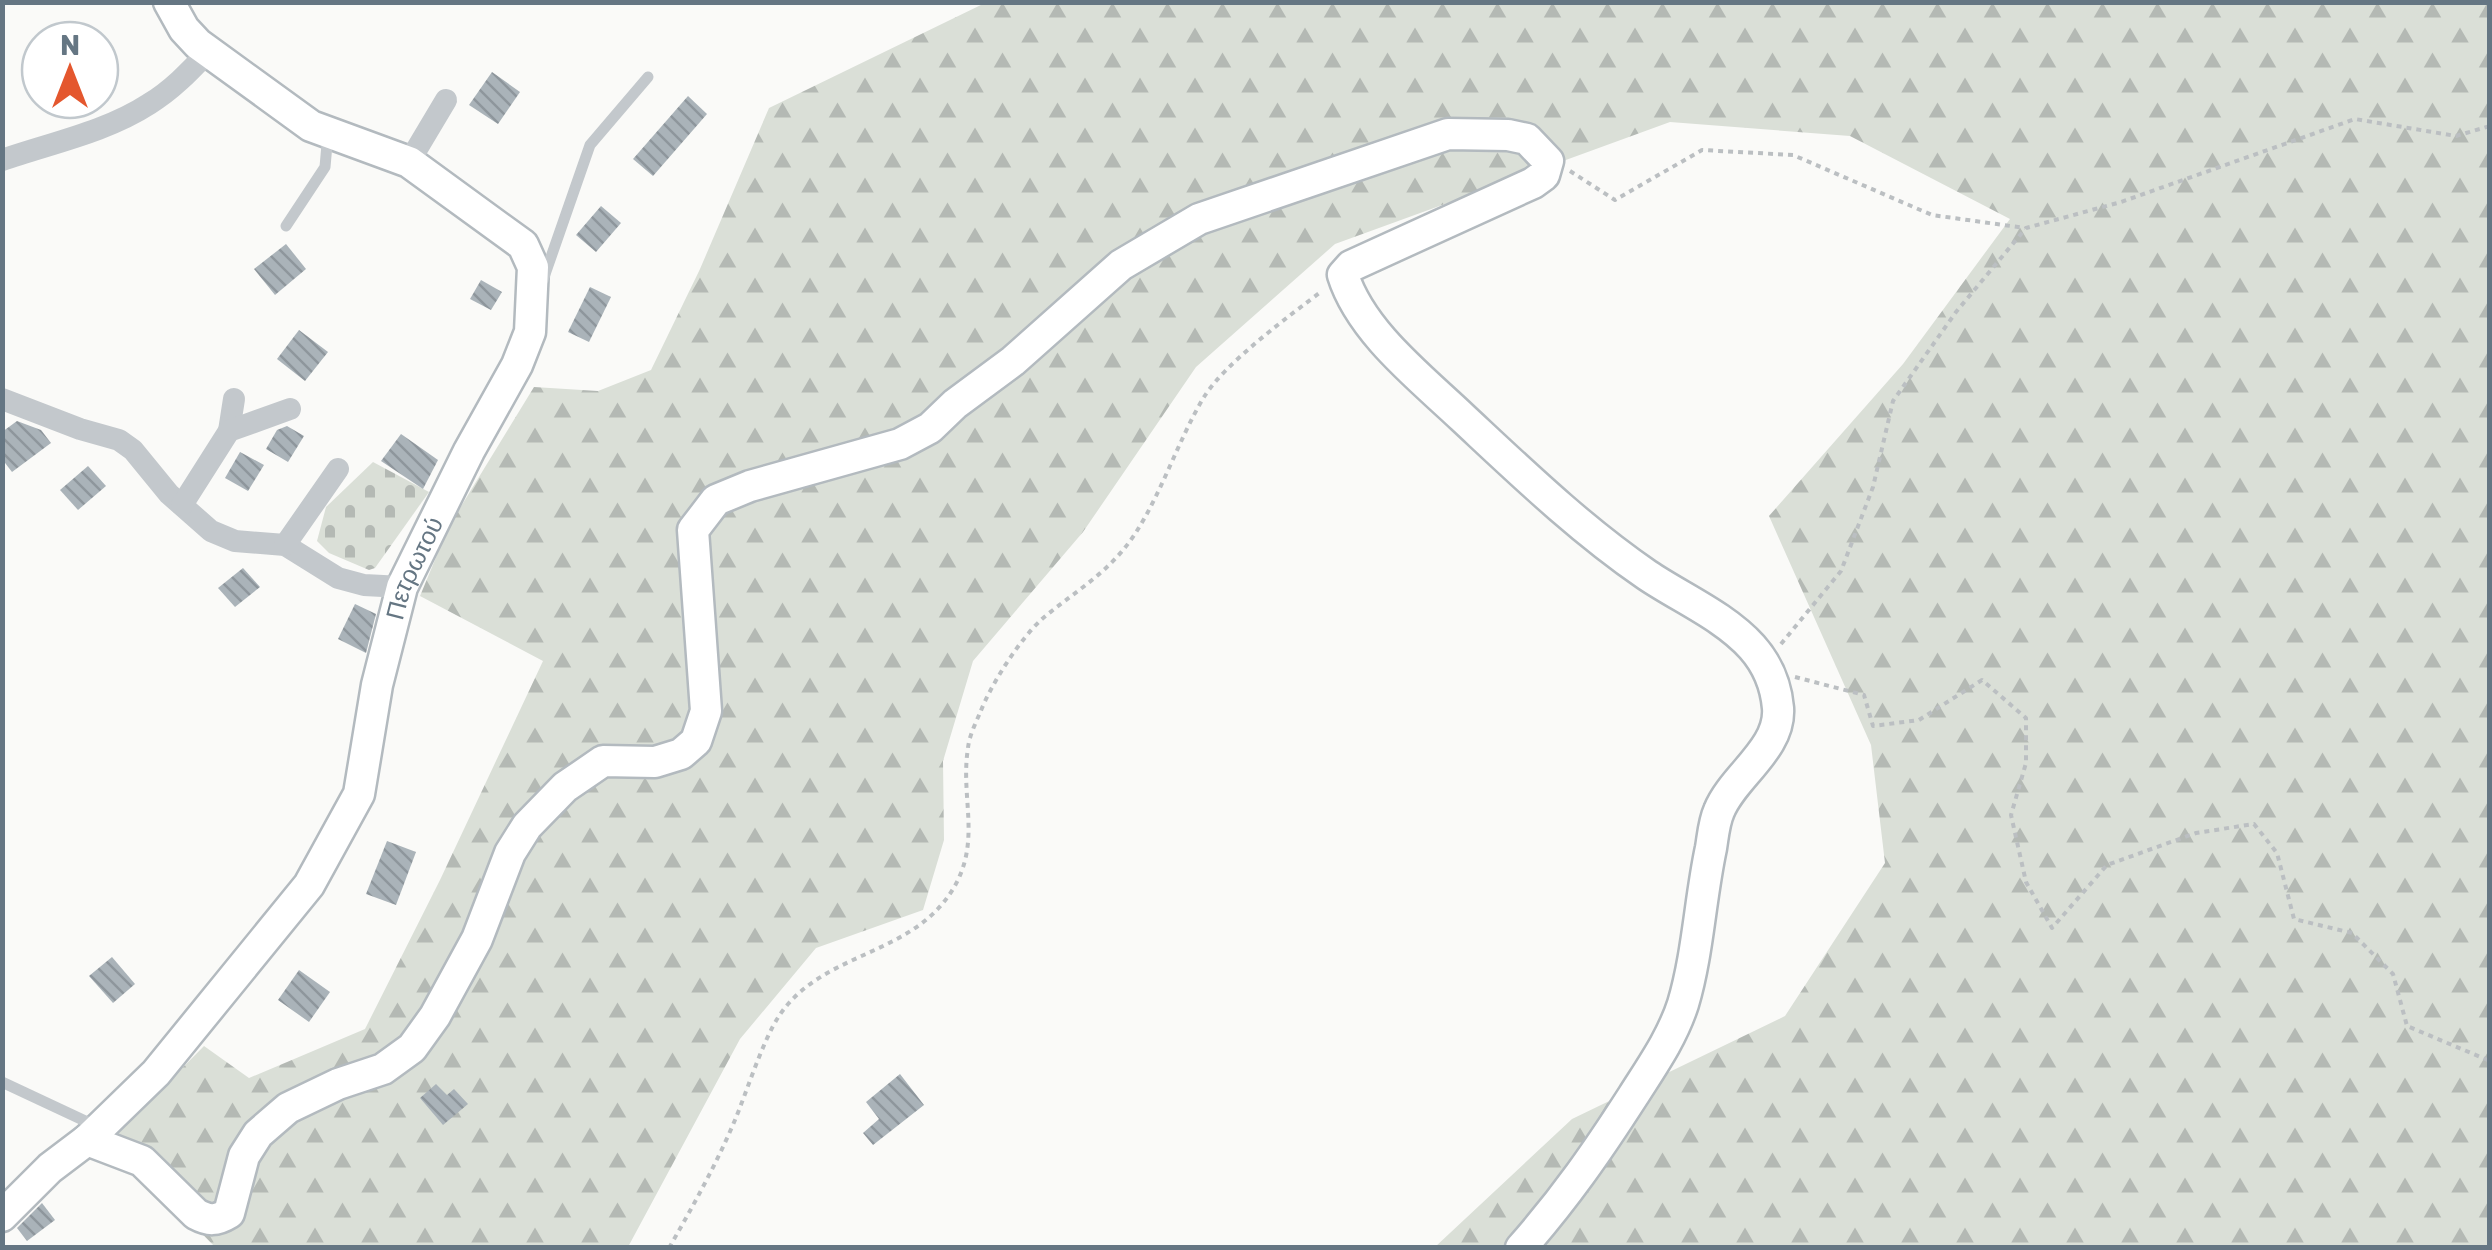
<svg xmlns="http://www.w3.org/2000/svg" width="2492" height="1250" viewBox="0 0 2492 1250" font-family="Rubik,sans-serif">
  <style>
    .forest { fill: url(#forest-firs) }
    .cemetery { fill: url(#cemetery-stones) }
    .building { fill: url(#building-back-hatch) }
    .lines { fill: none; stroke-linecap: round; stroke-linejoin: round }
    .secondary-casing { stroke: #b3babf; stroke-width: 35 }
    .path { stroke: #bbbfc2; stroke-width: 4; stroke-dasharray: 5 5; stroke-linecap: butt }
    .lane { stroke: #c3c8cc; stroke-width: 11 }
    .street { stroke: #c3c8cc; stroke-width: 22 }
    .secondary { stroke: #fff; stroke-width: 30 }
    .labels { text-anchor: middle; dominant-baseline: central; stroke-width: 10; stroke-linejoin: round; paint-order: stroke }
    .street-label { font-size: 25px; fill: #657683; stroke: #fff }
  </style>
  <defs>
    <pattern id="forest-firs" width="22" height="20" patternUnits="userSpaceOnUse" patternTransform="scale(2.5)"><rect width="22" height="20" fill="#dadfd7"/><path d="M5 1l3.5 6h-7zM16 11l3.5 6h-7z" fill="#b4b9b4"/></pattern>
    <pattern id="cemetery-stones" width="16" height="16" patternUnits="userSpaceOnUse" patternTransform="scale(2.5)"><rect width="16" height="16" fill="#dadfd7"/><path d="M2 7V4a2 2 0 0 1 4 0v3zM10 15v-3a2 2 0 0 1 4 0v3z" fill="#b4b9b4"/></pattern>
    <pattern id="building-back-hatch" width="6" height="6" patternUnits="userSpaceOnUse" patternTransform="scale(2.5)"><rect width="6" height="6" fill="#aab3b9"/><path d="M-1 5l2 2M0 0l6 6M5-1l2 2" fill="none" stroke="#8e969c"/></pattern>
  </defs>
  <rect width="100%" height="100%" fill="#fafaf8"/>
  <polygon class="forest" points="985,3 2489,3 2489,1247 1435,1247 1572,1119 1785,1016 1885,863 1871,745 1769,516 1903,364 2010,219 1850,136 1670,122 1335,244 1196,367 1083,532 973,661 943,761 944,840 923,910 816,948 740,1039 628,1247 215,1247 111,1140 204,1046 249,1078 365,1029 440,880 543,661 420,596 449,526 534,387 598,391 651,370 700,269 769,108"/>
  <polygon class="cemetery" points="373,462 429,492 375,568 369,570 329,553 317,541 326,507"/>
  <g class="building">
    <polygon points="492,72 520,92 498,124 469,105"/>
    <polygon points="688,96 707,114 653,176 633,159"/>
    <polygon points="601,206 621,223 596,252 576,235"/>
    <polygon points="286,244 306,269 275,295 254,269"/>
    <polygon points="481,280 502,292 491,310 470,299"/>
    <polygon points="590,287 611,297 589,342 568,332"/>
    <polygon points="299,330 328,352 305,381 277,359"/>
    <polygon points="17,421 41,430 51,443 12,472 2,459 2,432"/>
    <polygon points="287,426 304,436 288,462 266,449 277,430"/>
    <polygon points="401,434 438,460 423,489 381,461"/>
    <polygon points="240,452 264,465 248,491 225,478"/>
    <polygon points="88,466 106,486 78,510 60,490"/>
    <polygon points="243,568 260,587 235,607 218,588"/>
    <polygon points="355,604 376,614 366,653 338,639"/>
    <polygon points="387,841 416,852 396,905 366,894"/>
    <polygon points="112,957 135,984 113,1003 89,976"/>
    <polygon points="299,970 330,992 309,1022 278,1000"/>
    <polygon points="900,1074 924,1105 873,1145 863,1133 879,1119 866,1102"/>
    <polygon points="436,1084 447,1095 454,1089 468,1104 443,1125 420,1098"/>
    <polygon points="42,1203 55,1220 27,1241 17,1228"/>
  </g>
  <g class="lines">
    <g class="secondary-casing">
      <g id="secondary">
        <path d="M 87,1140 L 142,1161 L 196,1214 C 209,1221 216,1221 229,1213 L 244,1156 L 258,1134 L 288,1108 L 338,1084 L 383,1069 L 412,1048 L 435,1016 L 477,939 L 510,853 L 527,826 L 565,787 L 603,761 L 655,762 L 681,754 L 696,741 L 706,711 L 693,530 L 716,500 L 750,486 L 900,444 L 930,428 L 955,404 L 1013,361 L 1121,265 L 1199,219 L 1448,134 L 1508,135 L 1527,139 L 1548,161 L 1544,175 L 1533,183 L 1351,266 L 1343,275 C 1361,332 1421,378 1463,418 C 1522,473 1580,529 1647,575 C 1681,598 1724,616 1752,647 C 1768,665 1776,685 1778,708 C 1781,749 1733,776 1719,811 C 1714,822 1713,836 1711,848 C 1700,899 1698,954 1683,1004 C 1672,1038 1652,1066 1633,1096 C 1597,1152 1565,1198 1521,1248"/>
        <path id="s1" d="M 2,1216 L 50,1168 L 87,1140 L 156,1073 L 309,885 L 359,794 L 377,685 L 402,587 L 469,451 L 517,365 L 530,332 L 533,267 L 523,245 L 409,162 L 311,126 L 198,44 L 184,29 L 169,2"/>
      </g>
    </g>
    <g class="path">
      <polyline points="1570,171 1615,200 1702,150 1793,155 1932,215 2025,228"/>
      <polyline points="1781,644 1841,571 1873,487 1893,401 1956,312 2026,228 2121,202 2355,119 2456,136 2490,126"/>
      <polyline points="1795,677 1864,695 1873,726 1919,720 1982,680 2026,718 2026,763 2011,815 2026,882 2052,928 2107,865 2196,833 2254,824 2277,853 2294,919 2352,933 2393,974 2407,1026 2490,1061"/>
      <path d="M 669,1248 C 693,1206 716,1165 735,1120 C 747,1091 763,1040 779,1016 C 822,951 912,957 953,889 C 982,841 960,798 968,748 C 969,737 975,724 980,713 C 991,684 1020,639 1042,619 C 1069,596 1100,578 1123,550 C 1156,511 1176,443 1204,397 C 1225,363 1289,316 1322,291"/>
    </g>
    <g class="lane">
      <polyline points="286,226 325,167 328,133"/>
      <polyline points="543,280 590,145 648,77"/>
      <polyline points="2,1082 98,1127"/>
    </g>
    <g class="street">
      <path d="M 2,160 C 51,143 106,132 149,104 C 172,90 189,72 208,52"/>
      <polyline points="409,162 446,100"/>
      <polyline points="2,399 80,429 119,440 133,450 169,494 211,531 235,541 285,545 338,578 364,585 402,587"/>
      <polyline points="229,431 234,399"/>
      <polyline points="182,505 229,431 290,409"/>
      <polyline points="285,545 338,469"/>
    </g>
    <use href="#secondary" class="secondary"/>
  </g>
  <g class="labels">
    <g class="street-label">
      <text stroke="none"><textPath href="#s1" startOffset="790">Πετρωτού</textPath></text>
    </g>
  </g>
  <rect width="2492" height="1250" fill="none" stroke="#657683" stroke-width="10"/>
  <g transform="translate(70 70)"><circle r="48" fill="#ffffff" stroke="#c1c8cd" stroke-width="2.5"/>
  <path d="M0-8L18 38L0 25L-18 38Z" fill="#e4572e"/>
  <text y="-15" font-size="28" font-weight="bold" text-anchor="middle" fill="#657683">N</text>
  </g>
</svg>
